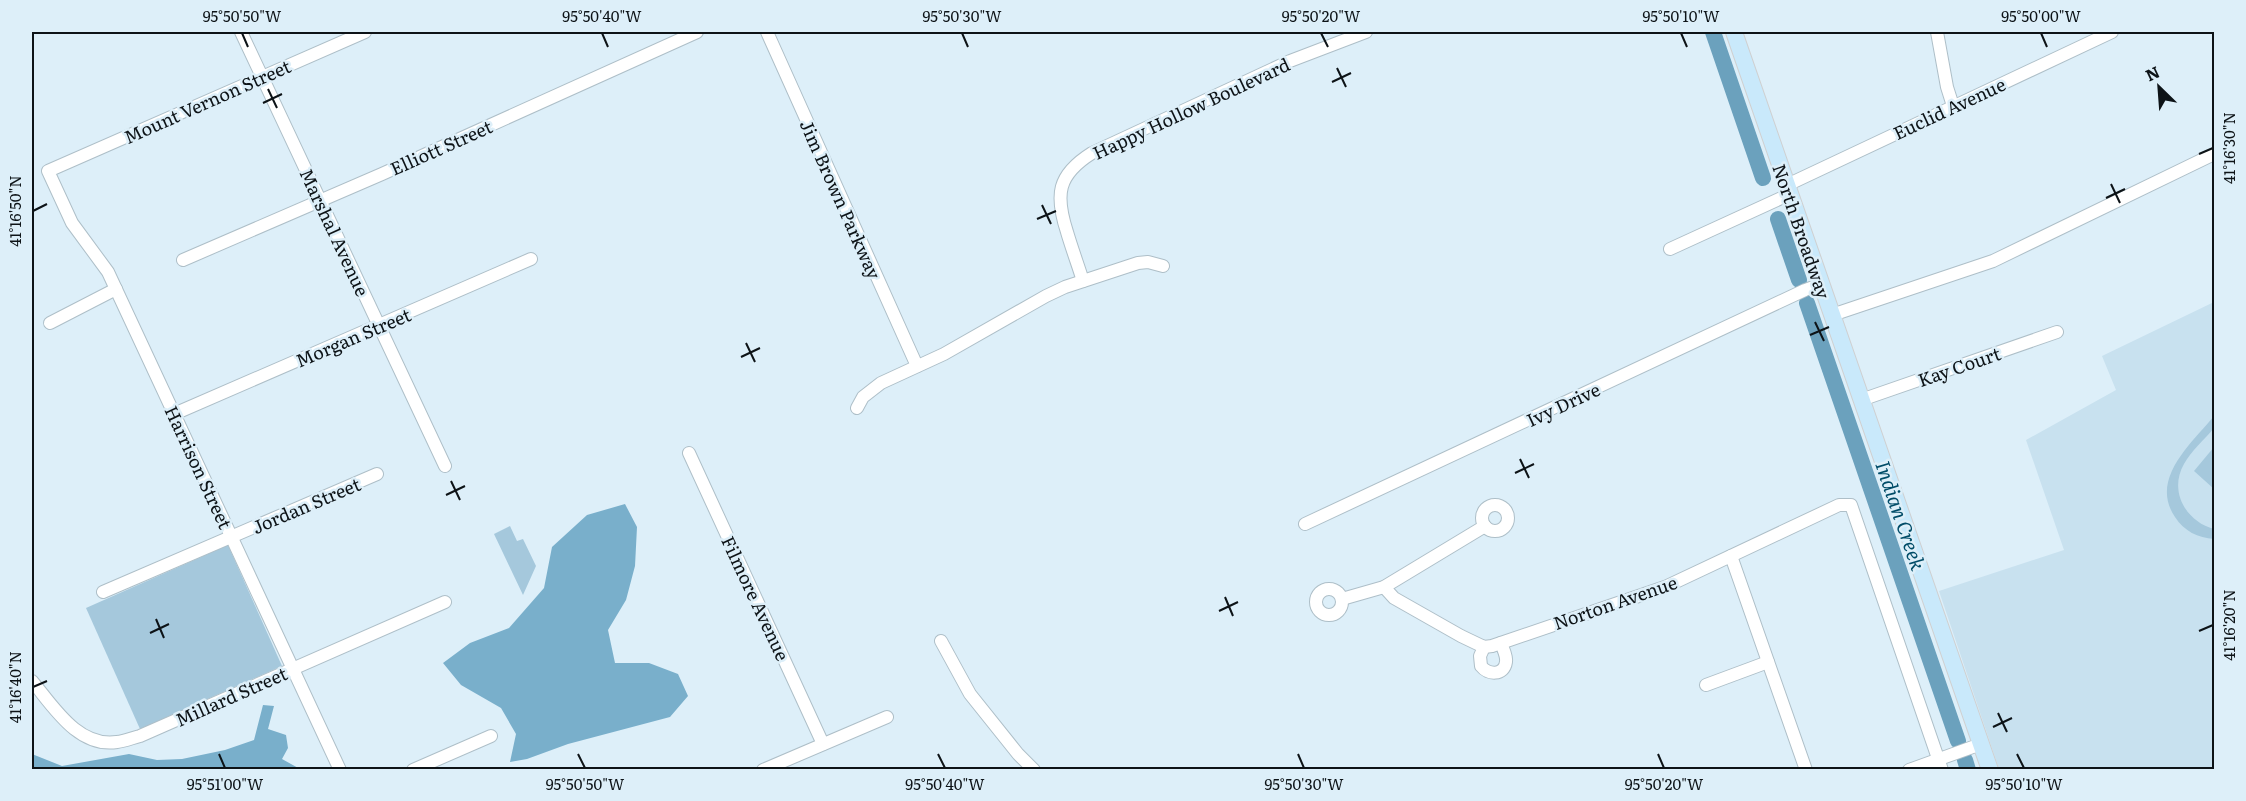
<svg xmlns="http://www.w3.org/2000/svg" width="2246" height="801" viewBox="0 0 2246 801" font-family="Literata,serif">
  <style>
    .built { fill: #c8e1ef }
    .green { fill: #a5c8dc }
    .forest { fill: #79afcb }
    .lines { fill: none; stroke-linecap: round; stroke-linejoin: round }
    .river { stroke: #6ba1bd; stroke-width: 16 }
    .minor-casing { stroke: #aebfc8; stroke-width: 14 }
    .major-casing { stroke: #cfd0d1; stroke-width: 18 }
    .minor { stroke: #fff; stroke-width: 12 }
    .major { stroke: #c9e9fb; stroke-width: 16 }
    .ticks { fill: none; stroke: #0d1317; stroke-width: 2 }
    .labels { text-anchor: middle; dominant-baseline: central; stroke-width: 5; stroke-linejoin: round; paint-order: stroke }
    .street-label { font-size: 18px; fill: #0d1317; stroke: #ddeff9 }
    .water-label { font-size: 20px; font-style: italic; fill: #004c68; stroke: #ddeff9 }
    .neatline { fill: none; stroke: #0d1317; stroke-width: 2 }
    .ticks-label { font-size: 15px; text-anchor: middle; fill: #0d1317 }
  </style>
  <rect width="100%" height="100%" fill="#ddeff9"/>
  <polygon class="built" points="2214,302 2214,766 2202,770 1999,769 1939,591 2064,550 2026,440 2116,390 2102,356"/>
  <g class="green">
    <path d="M 2214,416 L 2214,428 C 2205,439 2191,451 2184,464 C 2168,492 2187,522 2214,529 L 2214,539 C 2198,538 2184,531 2175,517 C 2149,479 2192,443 2214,416 Z"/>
    <polygon points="2214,447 2214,489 2194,471"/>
    <polygon points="510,526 517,541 523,539 536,566 523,595 494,534"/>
    <polygon points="228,545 282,666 140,729 86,608"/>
  </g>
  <g class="forest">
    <polygon points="625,504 637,527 635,566 626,600 608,630 615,663 649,663 678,674 688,696 670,717 568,744 527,759 510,762 516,734 501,708 461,685 443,663 470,643 509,628 544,588 552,547 587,515"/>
    <polygon points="263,705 274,706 268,729 286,735 288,748 282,759 300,769 32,769 32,754 62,766 129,754 157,760 182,759 225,750 254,740"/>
  </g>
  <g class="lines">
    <g class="river">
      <polyline points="1713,32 1763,178"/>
      <polyline points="1778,219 1799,280"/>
      <polyline points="1807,303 1958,741"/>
      <polyline points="1965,760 1968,770"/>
    </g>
    <g class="minor-casing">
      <g id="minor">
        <polyline points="241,32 445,466"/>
        <polyline points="767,32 917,366"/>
        <polyline points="1937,32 1947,87 1953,106"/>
        <polyline points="1787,185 2112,32"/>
        <polyline points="1670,249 1790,194"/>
        <polyline points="183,260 382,174 697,32"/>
        <path d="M 1083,281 C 1078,265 1072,249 1067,232 C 1055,195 1057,175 1092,153 L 1290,61 L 1366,32"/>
        <polyline points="1832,315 1993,261 2214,154"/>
        <polyline points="50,323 116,289"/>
        <polyline points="1861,400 2057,332"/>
        <polyline points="857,408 863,397 881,383 944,354 1046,296 1065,287 1138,263 1148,262 1163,266"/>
        <polyline points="174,414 531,259"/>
        <polyline points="689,453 823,744"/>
        <circle cx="1495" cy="518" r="13"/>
        <polyline points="1305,524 1805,290 1821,284"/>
        <polyline points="1731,556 1806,770"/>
        <polyline points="1384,587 1394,598 1461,636 1484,647 1492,646 1665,587 1839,505 1851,505 1942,770"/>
        <circle cx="1329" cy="602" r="13"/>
        <polyline points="103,592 377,474"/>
        <polyline points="1342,599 1384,587 1485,526"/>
        <polyline points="941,641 970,694 1018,754 1034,770"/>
        <path d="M 1484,647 L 1480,656 L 1481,666 C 1488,675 1504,676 1506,662 C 1507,656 1503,649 1501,643"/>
        <path d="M 32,681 C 53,706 78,748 117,742 C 125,741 132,738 140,736 L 445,602"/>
        <polyline points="1706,685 1768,662"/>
        <polyline points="340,770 108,272 72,223 48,171 365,32"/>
        <polyline points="413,770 491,736"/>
        <polyline points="763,770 887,717"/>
        <polyline points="1909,770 1981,744"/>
      </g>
    </g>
    <g class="major-casing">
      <polyline id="major" points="1734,32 1990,770"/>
    </g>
    <use href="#minor" class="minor"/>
    <use href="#major" class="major"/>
  </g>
  <path class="ticks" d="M 242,33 L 248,47M 602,33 L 608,47M 962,33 L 968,47M 1321,33 L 1328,47M 1681,33 L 1687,47M 2041,33 L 2047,47M 1337,68 L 1346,87M 1332,82 L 1351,73M 268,89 L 277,108M 263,103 L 282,94M 2199,154 L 2213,148M 2111,184 L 2120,203M 2106,198 L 2125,189M 1042,205 L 1051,224M 33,211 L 47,204M 1037,219 L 1056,211M 1815,322 L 1824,341M 1810,335 L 1829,327M 746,343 L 755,362M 741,357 L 760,348M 1520,459 L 1529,478M 1515,473 L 1534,464M 451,481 L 460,500M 446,495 L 465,486M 1225,597 L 1233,616M 1219,611 L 1238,602M 156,619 L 164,638M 2199,631 L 2213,625M 150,633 L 169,624M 33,687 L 47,681M 1998,713 L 2007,732M 1993,727 L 2012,718M 219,754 L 225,768M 578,754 L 585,768M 938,754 L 945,768M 1298,754 L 1304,768M 1658,754 L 1664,768M 2017,754 L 2024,768"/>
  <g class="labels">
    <g class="street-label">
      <text transform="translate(207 101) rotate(-24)">Mount Vernon Street</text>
      <text transform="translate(1191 108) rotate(-25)">Happy Hollow Boulevard</text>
      <text transform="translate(1949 108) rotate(-25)">Euclid Avenue</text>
      <text transform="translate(441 147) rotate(-24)">Elliott Street</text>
      <text transform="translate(841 199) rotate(66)">Jim Brown Parkway</text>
      <text transform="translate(1802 231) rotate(71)">North Broadway</text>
      <text transform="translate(335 232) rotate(65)">Marshal Avenue</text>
      <text transform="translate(353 337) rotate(-23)">Morgan Street</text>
      <text transform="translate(1959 366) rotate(-19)">Kay Court</text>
      <text transform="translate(1563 404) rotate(-25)">Ivy Drive</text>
      <text transform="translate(199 467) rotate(65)">Harrison Street</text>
      <text transform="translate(306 505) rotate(-23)">Jordan Street</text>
      <text transform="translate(756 598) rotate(65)">Filmore Avenue</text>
      <text transform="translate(1615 602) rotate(-19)">Norton Avenue</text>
      <text transform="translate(231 696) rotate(-24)">Millard Street</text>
    </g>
    <g class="water-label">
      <text transform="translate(1902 515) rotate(71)">Indian Creek</text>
    </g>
  </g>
  <rect width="2246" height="801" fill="none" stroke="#ddeff9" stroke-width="66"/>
  <g transform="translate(2159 87) rotate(335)" stroke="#ddeff9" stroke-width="4.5" paint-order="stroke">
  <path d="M0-4.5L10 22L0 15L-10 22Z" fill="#0d1317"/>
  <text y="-9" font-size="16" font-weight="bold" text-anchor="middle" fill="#0d1317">N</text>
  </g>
  <rect x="33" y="33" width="2180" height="735" class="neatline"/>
  <g class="ticks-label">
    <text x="242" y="22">95°50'50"W</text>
    <text x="602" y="22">95°50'40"W</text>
    <text x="962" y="22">95°50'30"W</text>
    <text x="1321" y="22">95°50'20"W</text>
    <text x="1681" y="22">95°50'10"W</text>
    <text x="2041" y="22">95°50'00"W</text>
    <text transform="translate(2230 148) rotate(-90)" y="5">41°16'30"N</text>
    <text transform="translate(16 211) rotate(-90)" y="5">41°16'50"N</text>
    <text transform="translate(2230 625) rotate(-90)" y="5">41°16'20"N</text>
    <text transform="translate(16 687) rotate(-90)" y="5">41°16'40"N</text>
    <text x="225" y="790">95°51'00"W</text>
    <text x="585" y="790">95°50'50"W</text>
    <text x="945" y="790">95°50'40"W</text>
    <text x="1304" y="790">95°50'30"W</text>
    <text x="1664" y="790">95°50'20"W</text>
    <text x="2024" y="790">95°50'10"W</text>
  </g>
</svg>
